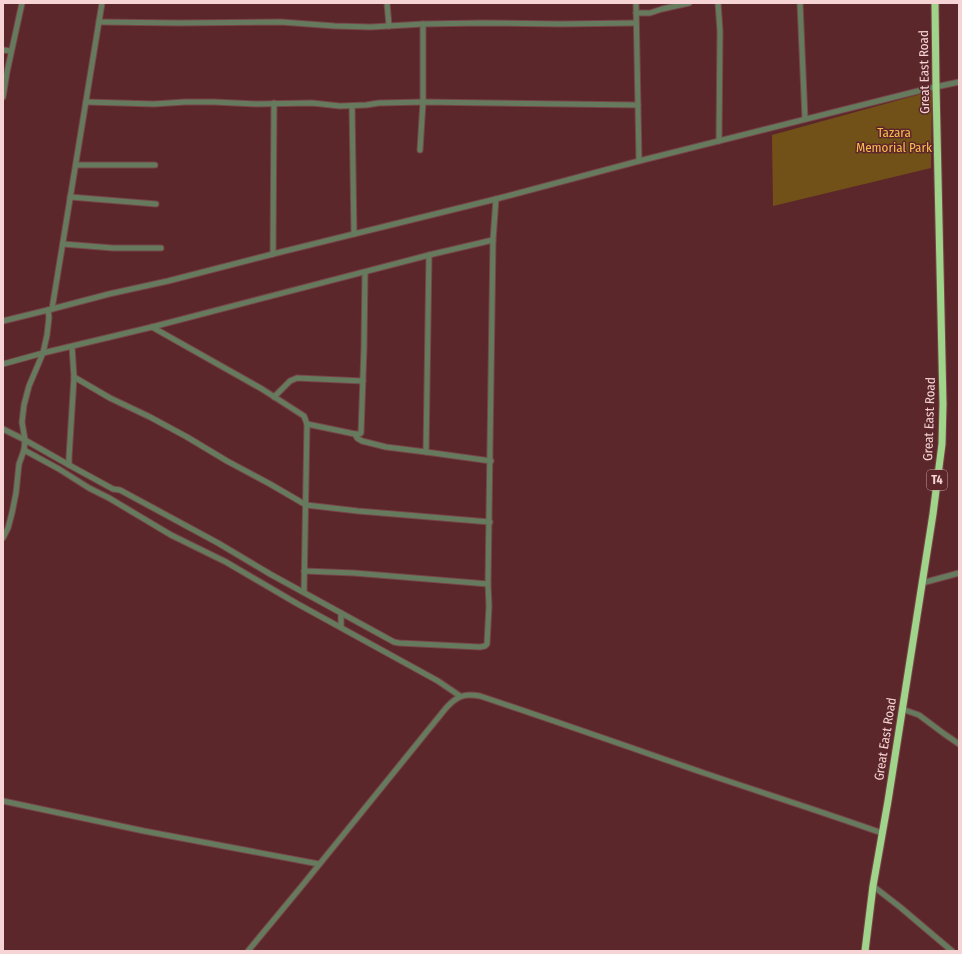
<svg xmlns="http://www.w3.org/2000/svg" width="962" height="954" viewBox="0 0 962 954" font-family="'Fira Sans Condensed',sans-serif">
  <style>
    .green { fill: #725118 }
    .lines { fill: none; stroke-linecap: round; stroke-linejoin: round }
    .minor-casing { stroke: #77464a; stroke-width: 7 }
    .highway-casing { stroke: #77464a; stroke-width: 9 }
    .minor { stroke: #667b5d; stroke-width: 5 }
    .highway { stroke: #a0d48a; stroke-width: 7 }
    .labels { text-anchor: middle; dominant-baseline: central; stroke-width: 3; stroke-linejoin: round; paint-order: stroke }
    .shield { fill: #5b272b; stroke: #c8a0a2; stroke-width: 1 }
    .shield-label { font-size: 12px; font-weight: bold; fill: #f6d4d5 }
    .street-label { font-size: 13px; fill: #f6d4d5; stroke: #5b272b }
    .park-label { font-size: 13px; fill: #fdbb4e; stroke: #5b272b }
  </style>
  <rect width="100%" height="100%" fill="#5b272b"/>
  <polygon class="green" points="932,91 931,168 773,206 772,135"/>
  <g class="lines">
    <g class="minor-casing">
      <g id="minor">
        <polyline points="387,3 389,26"/>
        <polyline points="636,3 639,161"/>
        <polyline points="718,3 720,31 719,141"/>
        <polyline points="800,3 805,119"/>
        <polyline points="636,13 650,13 662,9 689,3"/>
        <polyline points="99,22 179,23 281,22 335,26 371,27 423,24 482,23 560,24 636,23"/>
        <polyline points="3,50 11,51"/>
        <polyline points="3,97 7,72 22,3"/>
        <polyline points="86,102 154,104 185,102 214,102 257,104 312,103 340,106 366,105 379,103 423,102 638,105"/>
        <polyline points="352,106 354,234"/>
        <polyline points="420,150 423,102 423,24"/>
        <polyline points="76,165 155,165"/>
        <polyline points="70,197 156,204"/>
        <polyline points="63,244 113,248 161,248"/>
        <polyline points="273,254 274,103"/>
        <polyline points="429,255 426,452 491,461"/>
        <polyline points="52,309 102,3"/>
        <polyline points="3,321 52,309 109,294 168,281 273,254 496,199 639,161 926,89 959,82"/>
        <polyline points="152,327 262,389 304,416 307,424 304,592"/>
        <polyline points="3,364 43,353 152,327 429,255 493,240"/>
        <polyline points="74,377 110,398 150,417 187,437 227,461 270,484 306,505 358,511 490,522"/>
        <polyline points="274,397 290,381 297,378 363,381"/>
        <polyline points="307,424 355,434 359,434 361,433 364,348 365,272"/>
        <polyline points="3,429 25,440 69,465 113,489 120,490 218,543 270,574 394,642 399,643 480,647 485,646 487,644 489,606 488,584 493,240 496,199"/>
        <polyline points="355,434 357,438 362,441 386,447 426,452"/>
        <polyline points="24,450 59,469 89,488 109,498 171,535 226,562 296,603 438,681 460,696"/>
        <polyline points="69,465 69,457 74,377 72,347"/>
        <polyline points="3,538 8,528 12,513 16,493 19,464 24,450 25,440 22,422 24,405 29,386 43,353 47,335 49,317 48,310"/>
        <polyline points="304,571 354,573 488,584"/>
        <polyline points="922,583 959,573"/>
        <polyline points="341,627 341,613"/>
        <polyline points="902,709 919,715 943,733 959,744"/>
        <polyline points="3,801 144,831 319,864"/>
        <polyline points="873,886 900,907 952,951"/>
        <path d="M 248,951 L 301,887 L 446,708 C 457,696 464,693 480,696 C 555,721 629,747 704,773 C 763,793 823,812 882,833"/>
      </g>
    </g>
    <g class="highway-casing">
      <polyline id="highway" points="865,951 873,886 888,801 933,514 942,444 943,404 936,87 935,3"/>
    </g>
    <use href="#minor" class="minor"/>
    <use href="#highway" class="highway"/>
  </g>
  <g class="labels">
    <rect class="shield" x="927" y="470" width="20" height="20" rx="3"/>
    <g class="shield-label">
      <text x="937" y="480">T4</text>
    </g>
    <g class="street-label">
      <text transform="translate(924 72) rotate(-91)">Great East Road</text>
      <text transform="translate(929 419) rotate(-88)">Great East Road</text>
      <text transform="translate(885 739) rotate(-81)">Great East Road</text>
    </g>
    <g class="park-label">
      <text x="894" y="132">Tazara<tspan x="894" dy="15">Memorial Park</tspan></text>
    </g>
  </g>
  <rect width="962" height="954" fill="none" stroke="#f6d4d5" stroke-width="8"/>
</svg>
